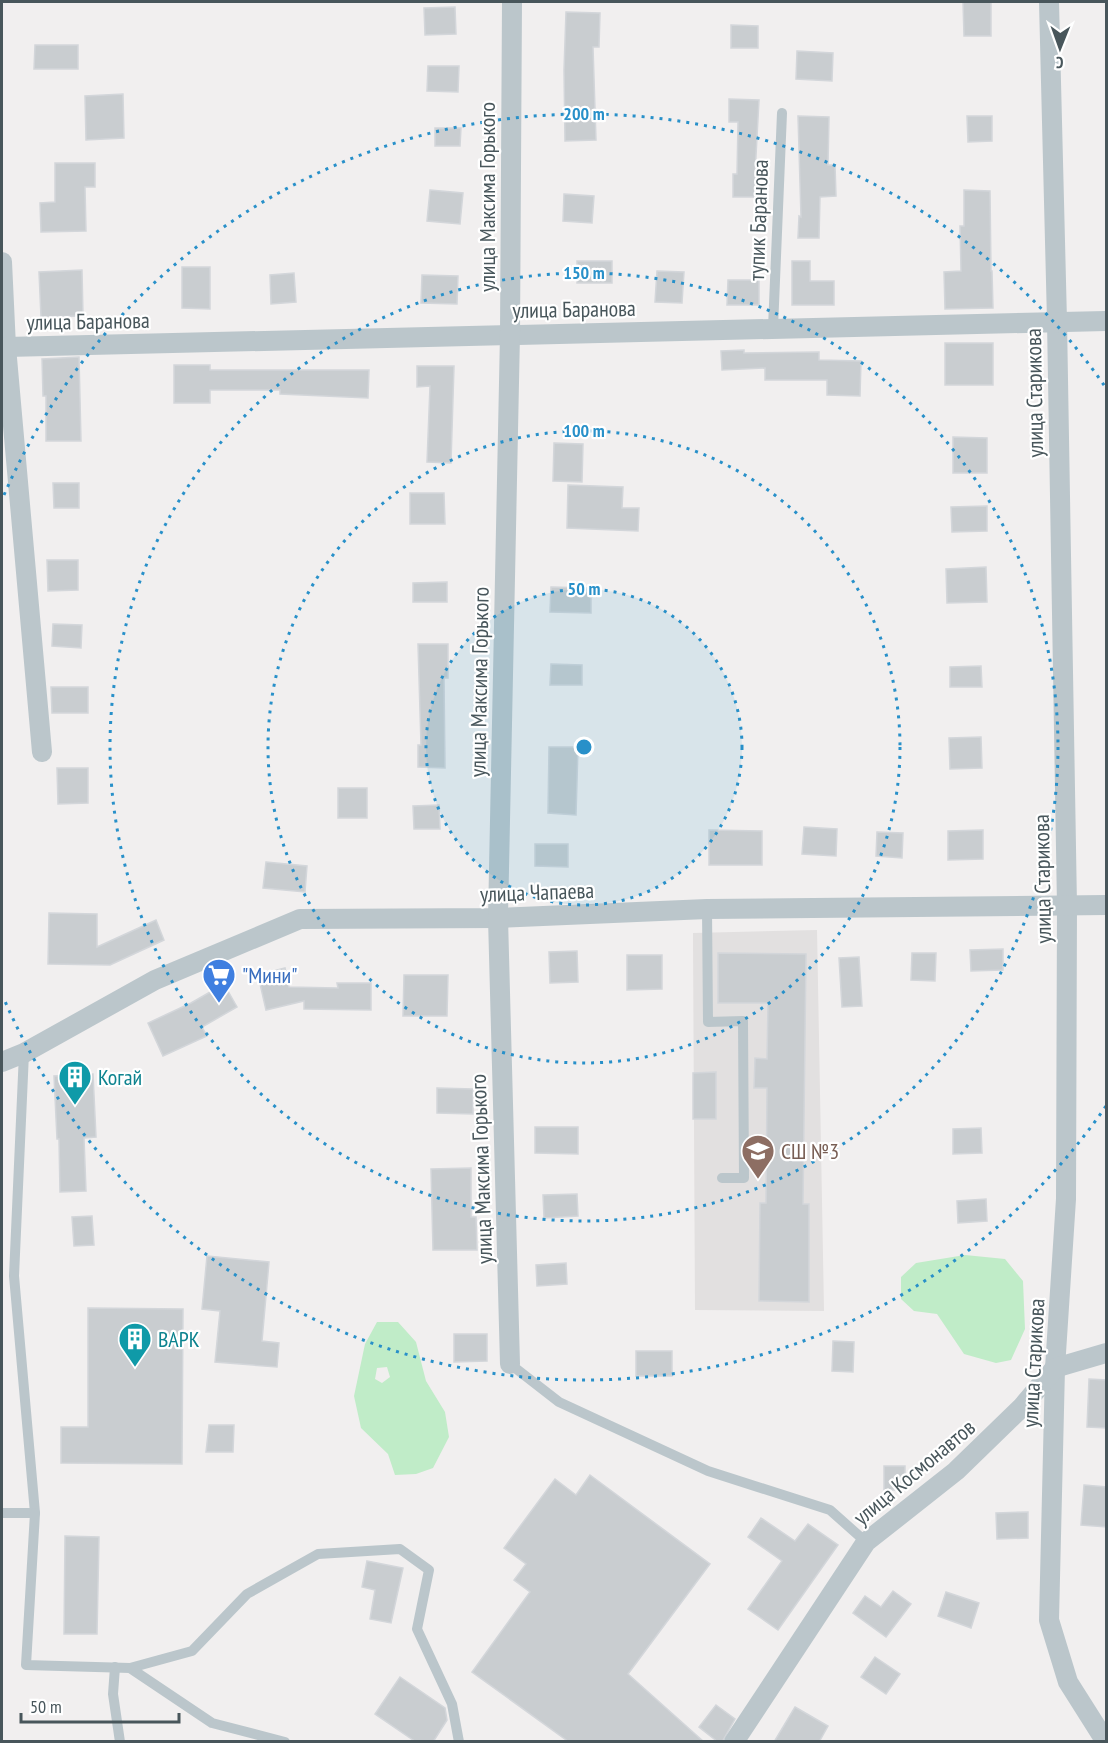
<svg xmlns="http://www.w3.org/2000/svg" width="1108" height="1743" viewBox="0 0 1108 1743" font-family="'PT Sans Narrow',sans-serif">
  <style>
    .education { fill: #e2e0e0 }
    .green { fill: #c0ecc8; fill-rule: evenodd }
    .building { fill: #c9cdd0; stroke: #d3d6da; stroke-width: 1.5 }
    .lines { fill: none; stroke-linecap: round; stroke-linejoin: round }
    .lane { stroke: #bbc6cb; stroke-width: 10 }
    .street { stroke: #bbc6cb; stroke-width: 20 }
    .ring { fill: none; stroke: #2890c9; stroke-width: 3; stroke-dasharray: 3 6 }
    .labels { text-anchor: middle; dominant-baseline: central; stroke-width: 4.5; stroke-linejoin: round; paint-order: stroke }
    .street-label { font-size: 22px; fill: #48565b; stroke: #fff }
    .shop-label { font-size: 22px; fill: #366cbe; stroke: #fff; text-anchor: start }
    .culture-label { font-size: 22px; fill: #0d838f; stroke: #fff; text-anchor: start }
    .education-label { font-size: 22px; fill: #785e54; stroke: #fff; text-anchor: start }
    .centre { fill: #2890c9; stroke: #fff; stroke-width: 3 }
    .ring-label { font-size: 18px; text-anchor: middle; font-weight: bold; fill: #2890c9; stroke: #fff; stroke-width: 4.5; stroke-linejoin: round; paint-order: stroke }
  </style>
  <rect width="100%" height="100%" fill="#f1efef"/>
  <polygon class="education" points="817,930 824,1311 695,1310 693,933"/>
  <g class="green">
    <polygon points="965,1255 1005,1259 1023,1281 1025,1329 1011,1360 996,1363 964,1354 937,1314 914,1311 901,1299 901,1277 916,1263"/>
    <path d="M 377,1322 L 398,1322 L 416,1342 L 426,1381 L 445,1412 L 449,1437 L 433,1468 L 416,1474 L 395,1475 L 388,1454 L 361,1428 L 354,1396 L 365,1344 ZM 387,1367 L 390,1377 L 382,1383 L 375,1379 L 377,1368 Z"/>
  </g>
  <g class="building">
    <polygon points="963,2 991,2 991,36 964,36"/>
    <polygon points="455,7 456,34 425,35 424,8"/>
    <polygon points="566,12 600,13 599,47 593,47 596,140 565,141 564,70"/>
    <polygon points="731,25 758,26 758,48 731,48"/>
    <polygon points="35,45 78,45 78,69 34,69"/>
    <polygon points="797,51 833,53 832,81 796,79"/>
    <polygon points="428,66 459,66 458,92 427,91"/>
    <polygon points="123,94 124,138 86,140 85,96"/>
    <polygon points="729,99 759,100 755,174 760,173 760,197 733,197 733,174 737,174 738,122 729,122"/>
    <polygon points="798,116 829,117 828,165 835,165 836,196 820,197 819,238 798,238 799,216 801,217"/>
    <polygon points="967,116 992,116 992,141 968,142"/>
    <polygon points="435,128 461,128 460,146 435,146"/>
    <polygon points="55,163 95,163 95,187 85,187 86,231 41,232 40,203 55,202"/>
    <polygon points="430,190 463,193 460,224 427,221"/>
    <polygon points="964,190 990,191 991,271 992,271 993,308 945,309 944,272 961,271 960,226 964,226"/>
    <polygon points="564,194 594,196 592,223 563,221"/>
    <rect x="577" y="261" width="35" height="22"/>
    <polygon points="792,261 810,261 810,281 834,281 834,305 792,305"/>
    <polygon points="182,267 210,267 210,309 182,308"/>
    <polygon points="82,270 83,316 41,317 39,272"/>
    <polygon points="657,271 684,272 682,303 655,302"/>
    <polygon points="294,273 296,302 271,304 270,275"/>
    <polygon points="422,275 458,276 457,304 421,303"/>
    <polygon points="728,280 759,280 759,305 727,305"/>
    <rect x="945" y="343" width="48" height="42"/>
    <polygon points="744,350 744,353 819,352 819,360 861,361 860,396 827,395 827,380 765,380 765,368 722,370 721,351"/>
    <polygon points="79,357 81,441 46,441 46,396 43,396 42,359"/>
    <polygon points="174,365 210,365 210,370 369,370 368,398 280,394 280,390 210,390 210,403 174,403"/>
    <polygon points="417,366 454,366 451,463 427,462 430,386 417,387"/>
    <polygon points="953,437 987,438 987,473 953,473"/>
    <polygon points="554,443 583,444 582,482 553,481"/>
    <polygon points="53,483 79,483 79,508 54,508"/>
    <polygon points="568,485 623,487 622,508 639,508 638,531 567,528"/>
    <polygon points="410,493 444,493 445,524 410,524"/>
    <polygon points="987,506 987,531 952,532 951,507"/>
    <polygon points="47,560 78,560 78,590 48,591"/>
    <polygon points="986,567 987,602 947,603 946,569"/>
    <polygon points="447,582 447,602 413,602 413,583"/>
    <polygon points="551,587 591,588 591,613 550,612"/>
    <polygon points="53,624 82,625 81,648 52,646"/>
    <polygon points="418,644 448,644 448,678 444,678 445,768 418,767 418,745 421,745"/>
    <polygon points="551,664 582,665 582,685 550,685"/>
    <polygon points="981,666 982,687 950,687 950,667"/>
    <polygon points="51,687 88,687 88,713 52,713"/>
    <polygon points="981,737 982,768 950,769 949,738"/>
    <polygon points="549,747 578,747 576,815 548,813"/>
    <polygon points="57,768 88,768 88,803 58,804"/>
    <rect x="338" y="788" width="29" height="30"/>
    <polygon points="439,805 440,829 414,829 413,806"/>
    <polygon points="804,827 837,829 836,856 802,854"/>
    <polygon points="709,830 762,831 762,865 709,865"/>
    <polygon points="983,830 983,859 948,860 948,831"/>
    <polygon points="877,832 903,833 902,858 876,856"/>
    <polygon points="535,844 568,844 568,867 535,866"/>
    <polygon points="266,862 307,866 305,892 263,888"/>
    <polygon points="49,913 97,914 97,947 156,920 164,940 110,965 48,964"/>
    <polygon points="1003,949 1003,970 971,971 970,950"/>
    <polygon points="577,951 578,982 550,983 549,952"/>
    <polygon points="718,953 806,954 803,1204 809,1204 809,1302 759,1301 760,1203 766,1203 767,1088 754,1088 755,1058 767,1059 768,1003 718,1003"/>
    <polygon points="912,953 936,953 935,981 911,980"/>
    <polygon points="627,955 662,955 662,989 627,990"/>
    <polygon points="859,957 862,1006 842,1007 839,958"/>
    <polygon points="285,968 289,987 338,988 337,983 371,983 371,1010 304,1009 304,1001 266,1010 258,975"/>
    <polygon points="404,975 448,975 447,1016 403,1016"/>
    <polygon points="224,984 237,1007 202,1027 207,1036 163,1056 148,1023 191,1003"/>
    <polygon points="716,1072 716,1119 693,1119 693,1073"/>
    <polygon points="93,1074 96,1137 84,1138 86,1191 60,1192 59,1139 57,1139 54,1076"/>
    <polygon points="437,1088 473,1089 473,1114 437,1113"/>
    <polygon points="535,1127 578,1127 578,1154 535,1153"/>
    <polygon points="981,1128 982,1153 953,1154 953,1129"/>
    <polygon points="471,1168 471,1217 476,1217 477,1250 433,1250 431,1169"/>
    <polygon points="577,1194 578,1216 544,1218 543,1195"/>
    <polygon points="986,1199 987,1221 958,1223 957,1201"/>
    <polygon points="92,1216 94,1245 74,1246 72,1217"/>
    <polygon points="207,1256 269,1262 262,1341 279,1343 277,1367 215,1362 220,1311 202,1309"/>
    <polygon points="566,1263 567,1284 537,1286 536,1265"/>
    <polygon points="88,1308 183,1309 182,1464 61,1463 61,1427 88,1427"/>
    <polygon points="454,1334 487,1334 487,1361 454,1362"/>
    <polygon points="833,1341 854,1342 853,1372 832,1371"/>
    <rect x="636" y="1351" width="36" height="25"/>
    <polygon points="1089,1379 1107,1380 1107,1428 1087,1427"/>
    <polygon points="209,1425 234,1425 233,1452 206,1452"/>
    <rect x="884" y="1466" width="21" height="24"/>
    <polygon points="590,1475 710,1564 628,1674 704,1742 569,1742 472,1672 530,1592 514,1580 526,1564 504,1548 555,1479 576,1495"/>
    <polygon points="1084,1485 1107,1487 1107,1527 1081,1525"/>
    <polygon points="1028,1512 1028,1538 997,1539 996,1513"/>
    <polygon points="761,1518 795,1541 808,1524 838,1545 778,1630 748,1609 782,1561 748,1537"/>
    <polygon points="65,1536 99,1537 97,1634 64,1634"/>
    <polygon points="367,1561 403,1568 391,1623 370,1619 375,1590 362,1587"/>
    <polygon points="893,1591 911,1604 886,1637 853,1613 865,1596 881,1607"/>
    <polygon points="946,1592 979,1603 971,1628 938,1616"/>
    <polygon points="875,1657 900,1674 886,1694 861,1677"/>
    <polygon points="400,1677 445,1708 447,1720 433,1742 416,1742 375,1714"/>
    <polygon points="716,1705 735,1719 722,1742 718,1742 699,1727"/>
    <polygon points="795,1707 828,1726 819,1742 774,1742"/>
  </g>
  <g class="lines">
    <g class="lane">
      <polyline points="773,328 782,113"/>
      <polyline points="707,909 708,1022 743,1021 744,1178 722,1178"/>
      <polyline points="510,1364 559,1402 708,1471 830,1510 866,1542"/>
      <polyline points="2,1513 35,1513 14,1276 24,1053"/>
      <polyline points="35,1513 26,1665 130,1668 212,1723 285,1742"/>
      <polyline points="115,1667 113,1694 120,1742"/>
      <polyline points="130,1668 192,1651 247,1594 318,1554 400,1549 429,1570 417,1629 452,1704 459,1742"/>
    </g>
    <g class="street">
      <polyline points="1049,2 1057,321 1067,906 1066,1199 1055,1368 1049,1620 1068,1682 1106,1742"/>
      <polyline points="2,262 6,347 42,752"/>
      <polyline points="6,347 1106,321"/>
      <polyline points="2,1062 24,1053 155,980 300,919 498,918 707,909 1106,905"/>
      <polyline points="510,1364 498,918 510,334 512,2"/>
      <polyline points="734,1742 866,1542 956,1471 1022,1407 1055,1368 1106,1353"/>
    </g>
  </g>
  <circle cx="584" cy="747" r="158" fill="#2890c9" fill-opacity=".12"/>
  <g class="ring">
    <circle cx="584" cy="747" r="158"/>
    <circle cx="584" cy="747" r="316"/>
    <circle cx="584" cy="747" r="474"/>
    <path d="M1106 1106A633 633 0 0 1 4 999M4 495A633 633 0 0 1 1106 388"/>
  </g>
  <defs>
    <g id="supermarket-pin" transform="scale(1.725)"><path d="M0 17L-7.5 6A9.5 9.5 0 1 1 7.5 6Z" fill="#3f7fe0" stroke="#fff"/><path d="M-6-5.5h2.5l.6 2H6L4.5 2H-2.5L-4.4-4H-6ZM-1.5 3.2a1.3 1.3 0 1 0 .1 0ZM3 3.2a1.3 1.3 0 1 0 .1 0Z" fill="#fff"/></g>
    <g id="building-pin" transform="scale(1.725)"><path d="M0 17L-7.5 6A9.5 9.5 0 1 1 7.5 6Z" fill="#0f9aa8" stroke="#fff"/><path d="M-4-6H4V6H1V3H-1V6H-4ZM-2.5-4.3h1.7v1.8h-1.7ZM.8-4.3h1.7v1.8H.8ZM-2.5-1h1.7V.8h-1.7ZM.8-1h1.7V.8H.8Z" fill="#fff"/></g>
    <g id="school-pin" transform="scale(1.725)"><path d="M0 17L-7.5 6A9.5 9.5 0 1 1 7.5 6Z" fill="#8d6e63" stroke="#fff"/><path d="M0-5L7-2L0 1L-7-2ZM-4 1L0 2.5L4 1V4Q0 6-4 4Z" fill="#fff"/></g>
  </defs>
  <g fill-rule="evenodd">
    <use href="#supermarket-pin" x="219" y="975"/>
    <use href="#building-pin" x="75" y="1077"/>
    <use href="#school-pin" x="758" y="1151"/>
    <use href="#building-pin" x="135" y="1339"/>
  </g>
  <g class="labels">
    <g class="street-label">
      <text transform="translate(487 197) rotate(-90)">улица Максима Горького</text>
      <text transform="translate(758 220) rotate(-88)">тупик Баранова</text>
      <text transform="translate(574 309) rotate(-1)">улица Баранова</text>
      <text transform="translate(88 321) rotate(-1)">улица Баранова</text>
      <text transform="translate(1034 393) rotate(-91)">улица Старикова</text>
      <text transform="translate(479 682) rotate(-89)">улица Максима Горького</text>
      <text transform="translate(1042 879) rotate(-91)">улица Старикова</text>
      <text transform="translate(537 892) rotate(-2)">улица Чапаева</text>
      <text transform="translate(481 1169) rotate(-92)">улица Максима Горького</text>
      <text transform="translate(1033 1363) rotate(-87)">улица Старикова</text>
      <text transform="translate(914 1472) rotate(-40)">улица Космонавтов</text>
    </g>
    <g class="shop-label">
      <text x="242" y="975">"Мини"</text>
    </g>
    <g class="culture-label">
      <text x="98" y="1077">Когай</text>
      <text x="158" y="1339">ВАРК</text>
    </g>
    <g class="education-label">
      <text x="781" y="1151">СШ №3</text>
    </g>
  </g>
  <circle cx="584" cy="747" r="9" class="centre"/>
  <g class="ring-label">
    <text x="584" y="120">200 m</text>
    <text x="584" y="279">150 m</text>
    <text x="584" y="437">100 m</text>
    <text x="584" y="595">50 m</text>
  </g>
  <rect width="1108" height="1743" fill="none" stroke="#48565b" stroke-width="6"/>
  <g transform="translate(1060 48) rotate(181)" stroke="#ffffff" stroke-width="4.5" paint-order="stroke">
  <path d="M0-4.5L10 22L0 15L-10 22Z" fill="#48565b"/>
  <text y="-9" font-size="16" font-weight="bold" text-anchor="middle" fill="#48565b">С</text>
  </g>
  <path d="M21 1713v9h158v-9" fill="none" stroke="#48565b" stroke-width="3"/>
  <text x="30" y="1713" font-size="18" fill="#48565b" stroke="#ffffff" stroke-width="4.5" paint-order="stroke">50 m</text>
</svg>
